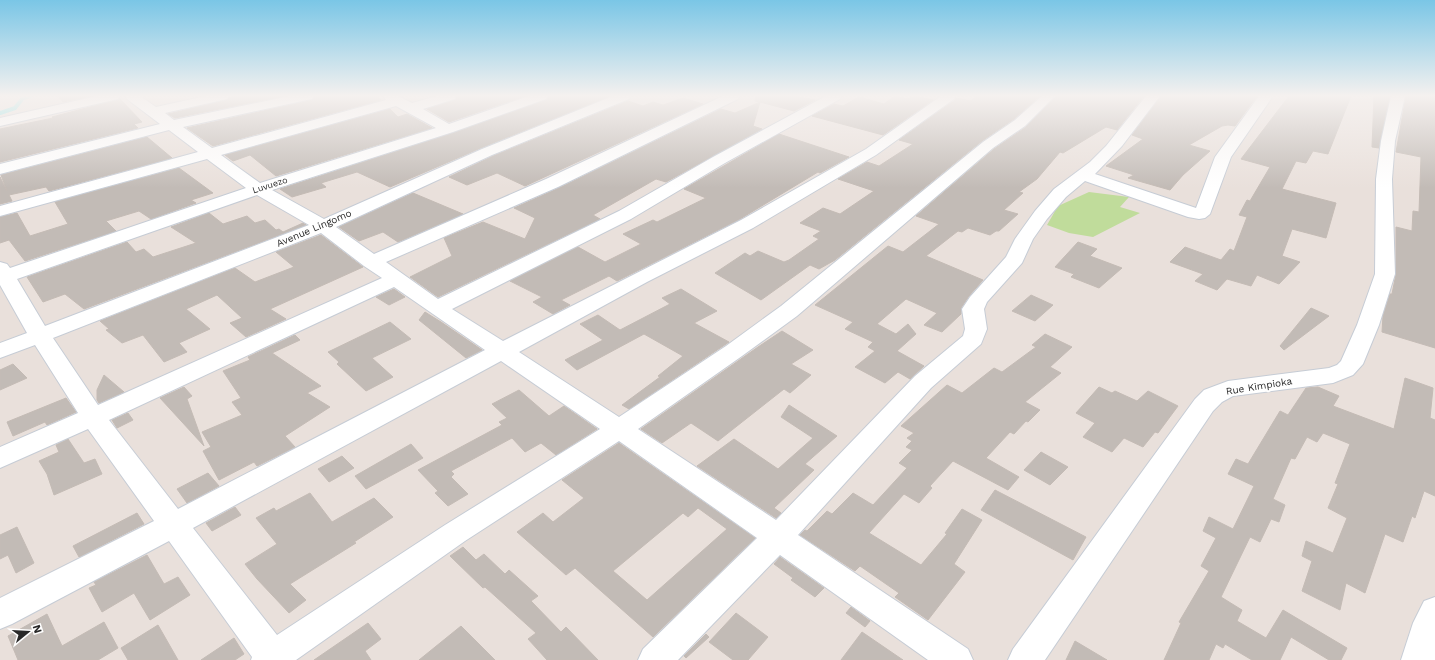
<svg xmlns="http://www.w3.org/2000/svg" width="1435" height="660" viewBox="0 0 1435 660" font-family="'Work Sans',sans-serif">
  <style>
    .green { fill: #c0dc9b }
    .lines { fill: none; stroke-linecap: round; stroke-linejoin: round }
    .stream { stroke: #75e0e4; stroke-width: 4 }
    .building { fill: #c2bbb6; stroke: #c4bbb5; fill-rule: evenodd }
    .minor-casing { stroke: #c6ccd5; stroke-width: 2 }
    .minor { fill: #fff; fill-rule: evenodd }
    .labels { text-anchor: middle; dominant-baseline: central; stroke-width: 4; stroke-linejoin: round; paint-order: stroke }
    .far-street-label { font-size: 9px; fill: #282828; stroke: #fff }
    .street-label { font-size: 10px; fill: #282828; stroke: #fff }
  </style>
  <rect width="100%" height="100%" fill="#e9e0db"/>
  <polygon class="green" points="1089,192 1129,197 1120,207 1140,213 1093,237 1069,233 1047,225 1058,206"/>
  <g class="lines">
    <polyline class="stream" points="0,113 15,108 23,98 30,96"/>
  </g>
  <g class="building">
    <polygon points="58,96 92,96 63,102"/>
    <polygon points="240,96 284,96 175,118 168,114 227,100 229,98"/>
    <polygon points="315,96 377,96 381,100 213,146 187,128 312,100"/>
    <polygon points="457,96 525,96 449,122 427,109 455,100"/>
    <polygon points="549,96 610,96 481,148 390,187 357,172 321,183 326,187 292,197 280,189 453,133 546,100"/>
    <polygon points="756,96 793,96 815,100 794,111 760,102 753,126 762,129 666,182 656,179 593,215 600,219 438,297 410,277 452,256 444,238 483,222 525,239 535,218 514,208 559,188 721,109 735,113 760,102 755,101"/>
    <polygon points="895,96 908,99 915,96 933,100 883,135 812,116 834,104 843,106 859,97 884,104"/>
    <polygon points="977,96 1040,96 1014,119 982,141 835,260 819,269 810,265 761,300 715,273 745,253 750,256 758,251 784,262 789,260 819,239 813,236 821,231 800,223 823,208 840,214 874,191 838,179 867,162 879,166 913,144 899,140 955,100 956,98 971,101"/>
    <polygon points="1056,96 1144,96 1117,130 1106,127 1063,153 1060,152 1037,179 1019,192 1023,193 1004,210 1018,214 999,231 996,231 990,235 968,228 962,232 958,231 926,256 983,280 969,296 961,308 961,314 942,332 924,325 937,313 906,299 877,324 896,334 908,324 916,334 897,351 924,366 910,379 898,372 885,383 855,367 875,351 868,347 873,342 845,329 853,322 815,305 888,246 903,252 939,224 916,216 994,149 1026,127"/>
    <polygon points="1161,96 1257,96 1235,126 1228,125 1222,126 1189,145 1210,151 1183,175 1170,190 1128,178 1134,175 1106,166 1143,139 1132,135"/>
    <polygon points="1289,96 1351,96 1328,154 1313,151 1306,163 1296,161 1282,189 1336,203 1326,238 1292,229 1282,256 1300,262 1279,284 1257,275 1251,286 1227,279 1217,290 1195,281 1203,274 1170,262 1185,247 1221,260 1230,249 1234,251 1247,217 1239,215 1247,200 1250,201 1270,167 1241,159"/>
    <polygon points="1374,96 1390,96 1379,148 1372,147"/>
    <polygon points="1406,96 1435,96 1435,348 1382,332 1383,316 1390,294 1392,294 1396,274 1396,227 1412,231 1413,211 1419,212 1421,157 1396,152"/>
    <polygon points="683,98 703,104 525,186 497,173 467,185 449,177 493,156 628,101 643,106 653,102 663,105"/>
    <polygon points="120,99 142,122 134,124 138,128 0,162 0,129 53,118 52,117"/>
    <polygon points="390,109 398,117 407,114 432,128 276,176 250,155 233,161 225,155"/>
    <polygon points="779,134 849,157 820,173 818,172 740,219 647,266 617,281 609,276 561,300 570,305 553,314 533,302 542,297 510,281 578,247 605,262 641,244 623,234 653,220 657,222 706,198 684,189"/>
    <polygon points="147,137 172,158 49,191 46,187 9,195 12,201 0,204 0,177 7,191 1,175"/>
    <polygon points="179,168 213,193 191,200 196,203 151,219 139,211 106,221 116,231 25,261 9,240 0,243 0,217 17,213 30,236 68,224 55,202"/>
    <polygon points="413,193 463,214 398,242 383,232 359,241 339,227"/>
    <polygon points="209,213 223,224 247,216 255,223 265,220 276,230 279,229 283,232 303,223 306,225 84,309 65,294 43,302 27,277 127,242 136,252 144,249 153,257 196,243 171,227"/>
    <polygon points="321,235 363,267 270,309 286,319 246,337 230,323 242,318 217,295 186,309 210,329 179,343 187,352 164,362 143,335 122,343 106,330 109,329 100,321 235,268 255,282 294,267 276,252"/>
    <polygon points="1078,242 1097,249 1090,256 1122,268 1099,288 1071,277 1074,274 1055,267"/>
    <polygon points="394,289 405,297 389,305 376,297"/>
    <polygon points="681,289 717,311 694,323 729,342 629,409 622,405 660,377 658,376 683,356 644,334 577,370 565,360 603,340 580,324 598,315 620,330 670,304 662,298"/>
    <polygon points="1031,295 1053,305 1035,321 1012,311"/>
    <polygon points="1311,308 1329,316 1284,350 1280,346"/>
    <polygon points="425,312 441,322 482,350 466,358 419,320"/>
    <polygon points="390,322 411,339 372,358 393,377 366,391 337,364 339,362 328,352"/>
    <polygon points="782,331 813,350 791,364 811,375 790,393 784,389 718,441 691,423 662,443 641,429 758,347"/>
    <polygon points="1045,334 1072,347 1050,367 1061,373 1025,402 1040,410 1028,422 1026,421 1014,434 1010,432 986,458 1019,477 1008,490 953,461 930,486 932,488 919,503 904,494 869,533 921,565 947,534 945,533 962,509 982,520 954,564 965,572 928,620 895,597 899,593 860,566 855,571 800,535 805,530 807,531 827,511 832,514 853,493 873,505 907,468 899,463 912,450 906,447 912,441 907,438 914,433 901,426 947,385 962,393 994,368 1002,372 1036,347 1032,345"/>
    <polygon points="295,335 300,340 272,353 321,386 307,393 330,407 285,436 295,447 257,466 254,462 219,480 203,451 211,447 202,432 242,415 232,402 241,398 223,371 250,360 248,357"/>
    <polygon points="13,364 27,378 0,390 0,370"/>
    <polygon points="104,375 124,392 99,403 97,400 97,390"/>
    <polygon points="1405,378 1433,388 1430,418 1435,420 1435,496 1424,491 1415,518 1412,516 1403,542 1385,534 1365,593 1346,583 1340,610 1302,591 1312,561 1302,556 1306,541 1333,553 1347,518 1328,508 1338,484 1335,483 1350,444 1323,433 1317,442 1307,437 1295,459 1291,458 1273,499 1285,505 1279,522 1271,519 1260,542 1250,537 1221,597 1242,610 1237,621 1266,638 1283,610 1347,648 1341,660 1329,660 1291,637 1280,660 1252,660 1225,644 1223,648 1216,644 1209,660 1164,660 1181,623 1179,622 1209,571 1201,566 1216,538 1203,531 1209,517 1233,529 1254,486 1228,474 1236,459 1248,464 1280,411 1288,415 1306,388 1318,387 1339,396 1333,406 1394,429"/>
    <polygon points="184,387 192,396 187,399 204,446 160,398"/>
    <polygon points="1099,387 1112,393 1115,391 1137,401 1148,391 1178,406 1158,433 1155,432 1143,447 1124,438 1112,452 1083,437 1095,423 1076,413"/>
    <polygon points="519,390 549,416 564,406 597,429 556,455 541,443 525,452 512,438 451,471 454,474 451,477 468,494 448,506 435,493 438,491 418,470 502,425 499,422 507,418 492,404"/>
    <polygon points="66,398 76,412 47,425 45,422 13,436 7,422"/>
    <polygon points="789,405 837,436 805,464 814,470 774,508 781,513 776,518 697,466 734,439 778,469 813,438 781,417"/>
    <polygon points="128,413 133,420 117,428 112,420"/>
    <polygon points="68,439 84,463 95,459 102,474 54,495 47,474 39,461 59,452 56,445"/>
    <path d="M 619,443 L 755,538 L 653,637 L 575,568 L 566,575 L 517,532 L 543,513 L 553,522 L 584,498 L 562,480 ZM 698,508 L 727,529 L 647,600 L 613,571 L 683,513 L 688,517 Z"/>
    <polygon points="411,444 423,458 366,489 355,476"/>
    <polygon points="1041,452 1068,467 1050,485 1024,470"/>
    <polygon points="342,456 354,468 329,482 318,469"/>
    <polygon points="208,473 219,486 187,503 177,489"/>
    <polygon points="995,490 1086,537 1073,560 981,510"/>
    <polygon points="310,493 332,522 374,498 393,517 354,542 356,543 290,584 306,600 289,613 257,579 245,564 277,544 256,518 274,508 276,511"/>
    <polygon points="235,507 241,515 212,531 206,523"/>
    <polygon points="137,513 144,524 79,557 73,546"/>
    <polygon points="17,527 34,563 16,573 8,555 0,559 0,535"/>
    <polygon points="463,547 476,560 484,554 505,574 509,570 538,596 531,601 561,632 566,627 598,660 547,660 528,639 536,633 485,587 483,588 450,556"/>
    <polygon points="147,555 164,584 178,577 190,595 150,620 134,593 102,612 89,588 96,585 94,582"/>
    <polygon points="780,557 824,588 815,597 791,580 793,578 774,564"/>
    <polygon points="851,607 870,621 865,627 846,613"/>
    <polygon points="736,613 768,637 748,660 733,660 709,642"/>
    <polygon points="47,614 62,646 104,622 118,648 98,660 18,660 8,636"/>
    <polygon points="368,623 381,639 365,651 371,660 314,660"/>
    <polygon points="158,625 178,660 128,660 121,648"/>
    <polygon points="461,626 495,660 419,660"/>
    <polygon points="862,632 903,660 841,660"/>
    <polygon points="706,634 709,637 686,658 684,656"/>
    <polygon points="234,638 244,654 235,660 201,660"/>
    <polygon points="1075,641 1107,660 1066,660"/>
  </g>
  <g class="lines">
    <g class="minor-casing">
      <g id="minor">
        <polygon points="97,96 120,96 118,99 0,126 0,118"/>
        <path d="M 126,96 L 140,96 L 156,107 L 206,96 L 229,96 L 227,99 L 165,113 L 174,120 L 290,96 L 314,96 L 312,99 L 307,100 L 183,127 L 212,148 L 386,100 L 383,96 L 398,96 L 412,103 L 437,96 L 456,96 L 455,99 L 423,109 L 449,124 L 529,96 L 548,96 L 546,99 L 453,132 L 272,190 L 324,219 L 482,149 L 613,96 L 631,96 L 629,99 L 492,155 L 336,227 L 374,254 L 546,179 L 723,96 L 740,96 L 738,99 L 558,187 L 386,262 L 438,299 L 619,211 L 713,157 L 826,96 L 841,96 L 840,99 L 725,163 L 631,219 L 452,309 L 503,341 L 741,220 L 866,149 L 941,96 L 955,96 L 954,99 L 876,155 L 753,228 L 647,282 L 519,352 L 619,417 L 726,346 L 781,306 L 983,142 L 1015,120 L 1042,96 L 1055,96 L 1025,126 L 993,148 L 797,316 L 742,356 L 638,429 L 776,520 L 915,376 L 963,336 L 965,329 L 962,309 L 970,297 L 1006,257 L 1015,239 L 1035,211 L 1054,189 L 1090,162 L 1106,146 L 1146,96 L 1160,96 L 1122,146 L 1095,174 L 1196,208 L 1215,157 L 1259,96 L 1273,96 L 1231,157 L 1210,214 L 1205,218 L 1199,219 L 1188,217 L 1085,181 L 1066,197 L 1047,219 L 1033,239 L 1022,263 L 987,302 L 984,309 L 987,329 L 981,344 L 931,388 L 798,535 L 968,649 L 973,660 L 928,660 L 780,555 L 678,660 L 638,660 L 643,649 L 757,538 L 619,441 L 465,541 L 296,660 L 251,660 L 252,657 L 169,541 L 12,624 L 0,629 L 0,598 L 154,521 L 88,429 L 0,468 L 0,447 L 78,413 L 35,345 L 0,358 L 0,343 L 27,333 L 0,285 L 0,262 L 7,264 L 10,268 L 246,188 L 207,159 L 0,216 L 0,206 L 198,152 L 169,130 L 0,174 L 0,164 L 160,124 L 127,99 ZM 396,106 L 436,128 L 260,183 L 221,155 ZM 257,195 L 309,225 L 45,326 L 17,279 ZM 321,233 L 364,266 L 382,278 L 98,405 L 53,338 ZM 394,287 L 485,350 L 178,509 L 109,420 ZM 501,361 L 600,429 L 445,525 L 277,635 L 193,528 Z"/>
        <polygon points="1391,96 1405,96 1395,141 1392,179 1395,274 1379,325 1363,364 1353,375 1333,383 1233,396 1222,402 1213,411 1045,660 1008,660 1013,649 1195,399 1204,390 1228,381 1329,368 1337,365 1341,361 1357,325 1375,274 1376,179 1381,141"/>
        <polygon points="1435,597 1435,660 1401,660 1413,623 1424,601"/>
      </g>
    </g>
    <use href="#minor" class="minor"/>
  </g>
  <linearGradient id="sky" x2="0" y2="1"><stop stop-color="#7ac6e6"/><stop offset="0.51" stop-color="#f5f1ef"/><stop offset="1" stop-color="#f5f1ef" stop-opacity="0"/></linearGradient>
  <rect width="1435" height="188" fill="url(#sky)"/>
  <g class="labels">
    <g class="far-street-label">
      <text transform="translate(270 185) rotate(-18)">Luvuezo</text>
    </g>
    <g class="street-label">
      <text transform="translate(314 228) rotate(-23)">Avenue Lingomo</text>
      <text transform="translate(1259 386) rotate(-9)">Rue Kimpioka</text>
    </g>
  </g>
  <g transform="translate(28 632) rotate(72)" stroke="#ffffff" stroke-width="3" paint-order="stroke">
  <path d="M0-3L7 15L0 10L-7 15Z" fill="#282828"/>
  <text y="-6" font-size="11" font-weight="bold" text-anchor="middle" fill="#282828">N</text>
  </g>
</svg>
